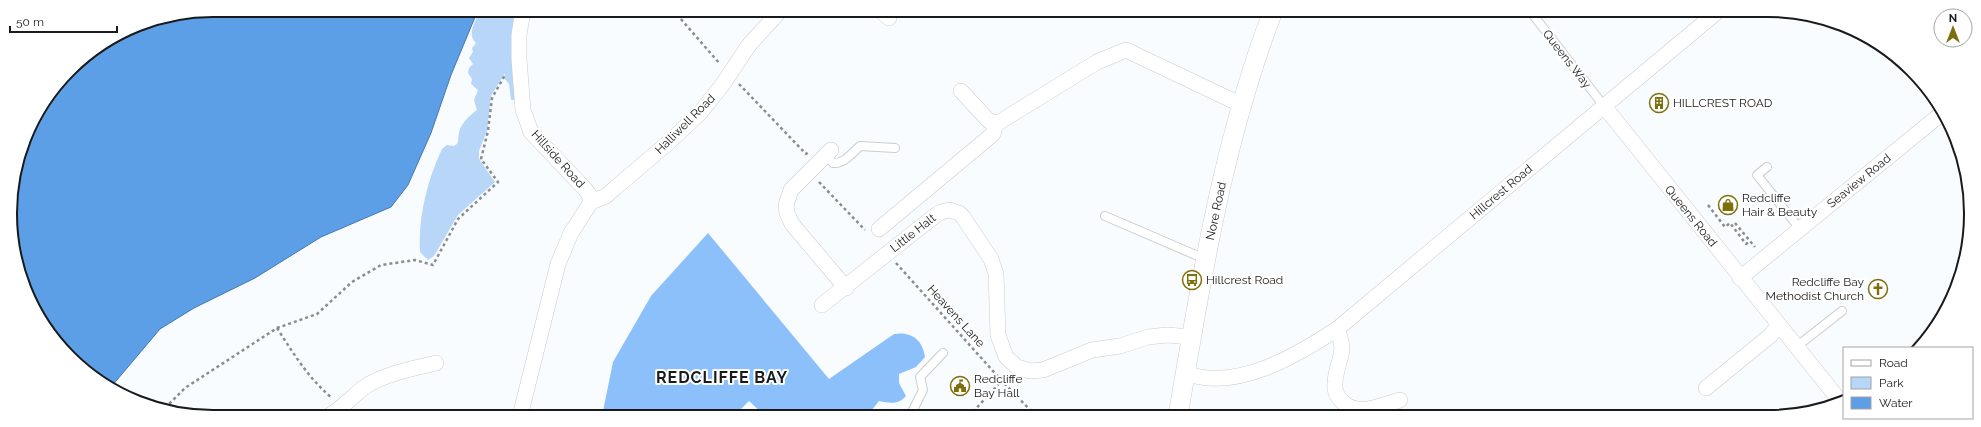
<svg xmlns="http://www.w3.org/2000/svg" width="1981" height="427" viewBox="0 0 1981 427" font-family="Raleway,sans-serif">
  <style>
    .green { fill: #b8d6f8 }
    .forest { fill: #8bc0fb }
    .water { fill: #5d9fe7; stroke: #4977aa }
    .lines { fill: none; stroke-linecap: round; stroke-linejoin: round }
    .service-casing { stroke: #c9ccd0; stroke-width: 10 }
    .minor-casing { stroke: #c9ccd0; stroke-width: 16 }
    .tertiary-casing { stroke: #c9ccd0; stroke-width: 20 }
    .path { stroke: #8a8c8e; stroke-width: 2.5; stroke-dasharray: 3 3; stroke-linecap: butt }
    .service { stroke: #fff; stroke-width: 8 }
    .minor { stroke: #fff; stroke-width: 15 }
    .tertiary { stroke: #fff; stroke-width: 19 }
    .labels { text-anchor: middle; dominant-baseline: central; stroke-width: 4; stroke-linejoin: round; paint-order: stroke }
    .street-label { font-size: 12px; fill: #191a1b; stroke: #fff }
    .poi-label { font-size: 12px; fill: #191a1b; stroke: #fff; text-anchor: start }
    .district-label { font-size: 16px; font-weight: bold; letter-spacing: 1px; fill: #191a1b; stroke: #fff }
    .rim { fill: none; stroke: #191a1b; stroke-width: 2 }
  </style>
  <rect width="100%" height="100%" fill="#f9fcff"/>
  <path class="green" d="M 480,10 L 516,10 L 515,100 L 511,100 L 509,84 L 504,78 L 505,73 L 491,96 L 487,131 L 479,151 L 479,159 L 495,182 L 458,215 L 434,256 L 428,260 L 420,252 C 418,217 427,181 442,149 L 447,145 L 454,146 L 457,144 C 459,140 458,136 459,132 C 462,122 470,115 477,110 L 474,100 L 478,90 L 471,84 L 472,79 L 468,73 L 469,68 L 473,64 L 469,58 L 473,52 L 472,48 L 476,43 C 466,34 476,21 480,10 Z"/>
  <path class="forest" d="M 708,233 L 829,379 L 894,334 C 911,331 923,340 925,357 L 916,367 L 899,374 L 899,383 L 906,396 C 898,405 890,403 879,401 L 871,411 L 862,414 L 860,416 L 765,416 L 749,401 L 740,410 L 737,416 L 602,416 L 613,362 L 651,296 Z"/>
  <polygon class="water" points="214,10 478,10 451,75 431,133 408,185 391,207 321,237 255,278 194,308 160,329 111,387 60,348 21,279 10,200 26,135 70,69 136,25"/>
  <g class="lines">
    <g class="service-casing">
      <g id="service">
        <polyline points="1530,11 1604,106"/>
        <path d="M 826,155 L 833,163 C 844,164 852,153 860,146 L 895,148"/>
        <polyline points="1767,167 1757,175 1800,229"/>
        <polyline points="1105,216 1205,259"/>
        <polyline points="1796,347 1842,311"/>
        <polyline points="910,416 923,390 920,377 943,353"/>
      </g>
    </g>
    <g class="minor-casing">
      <g id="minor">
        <polyline points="881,11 889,18"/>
        <polyline points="961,91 989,121 998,123 1097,62 1126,50 1242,105"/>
        <polyline points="1604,106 1840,401"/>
        <polyline points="831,150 791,190 786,205 787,213 792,224 846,288"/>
        <polyline points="591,202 606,196 615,188 668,143 700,113 723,84 749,45 780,11"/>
        <polyline points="879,229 993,134 996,123"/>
        <polyline points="1740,278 1941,114"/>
        <polyline points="822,305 936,215 941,212 950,210 959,213 963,217 991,259 996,274 998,335 1006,357 1017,367 1030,371 1043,370 1092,350 1120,346 1148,337 1167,335 1191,337"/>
        <path d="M 1337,329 C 1348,355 1337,358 1335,382 C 1333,400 1351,412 1368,409 C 1379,407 1390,403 1400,400"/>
        <path d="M 1185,373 C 1236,392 1296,356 1337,329 L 1717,12"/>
        <polyline points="1706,388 1771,335 1778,325"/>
        <path d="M 330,415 C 344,407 353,395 366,386 C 384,374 415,368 436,363"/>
        <polyline points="520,416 558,264 571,233 591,202 590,196 585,189 531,132 523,110 519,59 519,35 523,10"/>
      </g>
    </g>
    <g class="tertiary-casing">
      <path id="tertiary" d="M 1178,416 C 1201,280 1223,141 1273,11"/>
    </g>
    <g class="path">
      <polyline points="673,10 720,64"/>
      <polyline points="739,84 806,154 808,152"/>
      <polyline points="819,182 865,230"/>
      <polyline points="1708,205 1725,227 1730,223 1746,244 1750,241"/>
      <polyline points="1735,223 1755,247"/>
      <polyline points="896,263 1001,380 1036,416"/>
      <path d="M 277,328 C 293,353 309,379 332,398"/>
      <polyline points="165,408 185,388 277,328 317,314 352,282 381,265 415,260 433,265 458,219 498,182 481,159 488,131 492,98 505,75"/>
      <polyline points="969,416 997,386 1005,374"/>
    </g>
    <use href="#service" class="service"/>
    <use href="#minor" class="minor"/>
    <use href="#tertiary" class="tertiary"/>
  </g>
  <defs>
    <g id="building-ring" transform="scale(1)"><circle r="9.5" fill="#fff" stroke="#7e6f0c" stroke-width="1.5"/><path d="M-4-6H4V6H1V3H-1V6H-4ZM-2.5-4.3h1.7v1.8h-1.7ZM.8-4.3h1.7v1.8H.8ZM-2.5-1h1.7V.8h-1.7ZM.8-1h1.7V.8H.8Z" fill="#7e6f0c"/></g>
    <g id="shop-ring" transform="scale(1)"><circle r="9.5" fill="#fff" stroke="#7e6f0c" stroke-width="1.5"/><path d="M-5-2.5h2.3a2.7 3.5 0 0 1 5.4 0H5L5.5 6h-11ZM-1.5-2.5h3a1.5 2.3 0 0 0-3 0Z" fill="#7e6f0c"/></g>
    <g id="bus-ring" transform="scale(1)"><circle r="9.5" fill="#fff" stroke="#7e6f0c" stroke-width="1.5"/><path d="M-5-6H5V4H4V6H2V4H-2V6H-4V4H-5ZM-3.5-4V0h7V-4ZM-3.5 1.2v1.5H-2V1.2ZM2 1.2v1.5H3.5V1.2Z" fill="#7e6f0c"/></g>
    <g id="church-ring" transform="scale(1)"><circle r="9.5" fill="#fff" stroke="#7e6f0c" stroke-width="1.5"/><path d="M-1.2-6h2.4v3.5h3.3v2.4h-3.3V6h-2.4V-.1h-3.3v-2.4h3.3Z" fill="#7e6f0c"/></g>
    <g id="civic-ring" transform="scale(1)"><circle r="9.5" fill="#fff" stroke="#7e6f0c" stroke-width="1.5"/><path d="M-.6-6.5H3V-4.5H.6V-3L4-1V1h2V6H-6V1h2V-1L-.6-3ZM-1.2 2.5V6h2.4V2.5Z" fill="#7e6f0c"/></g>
  </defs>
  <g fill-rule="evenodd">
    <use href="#building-ring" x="1659" y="103"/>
    <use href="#shop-ring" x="1728" y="205"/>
    <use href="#bus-ring" x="1192" y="280"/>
    <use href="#church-ring" x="1878" y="289"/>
    <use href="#civic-ring" x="960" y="386"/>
  </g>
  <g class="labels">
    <g class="street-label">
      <text transform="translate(1567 59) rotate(52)">Queens Way</text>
      <text transform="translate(685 124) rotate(-45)">Halliwell Road</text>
      <text transform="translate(558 159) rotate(48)">Hillside Road</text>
      <text transform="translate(1859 181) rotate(-39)">Seaview Road</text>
      <text transform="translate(1501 192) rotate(-40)">Hillcrest Road</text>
      <text transform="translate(1216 211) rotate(-78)">Nore Road</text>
      <text transform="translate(1691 216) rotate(51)">Queens Road</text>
      <text transform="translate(913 233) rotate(-38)">Little Halt</text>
      <text transform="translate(956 316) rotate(48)">Heavens Lane</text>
    </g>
    <g class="poi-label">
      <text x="1673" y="103">HILLCREST ROAD</text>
      <text x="1742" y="198">Redcliffe<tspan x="1742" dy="14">Hair &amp; Beauty</tspan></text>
      <text x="1206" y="280">Hillcrest Road</text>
      <text x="1864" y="282" text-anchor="end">Redcliffe Bay<tspan x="1864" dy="14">Methodist Church</tspan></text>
      <text x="974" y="379">Redcliffe<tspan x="974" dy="14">Bay Hall</tspan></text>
    </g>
    <g class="district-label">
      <text x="722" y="377">REDCLIFFE BAY</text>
    </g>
  </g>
  <path d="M0 0H1981V427H0ZM213 17H1768A196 196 0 0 1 1964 213V214A196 196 0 0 1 1768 410H213A196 196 0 0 1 17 214V213A196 196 0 0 1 213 17Z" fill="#fff" fill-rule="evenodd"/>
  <path class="rim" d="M213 17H1768A196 196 0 0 1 1964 213V214A196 196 0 0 1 1768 410H213A196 196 0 0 1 17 214V213A196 196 0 0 1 213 17Z"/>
  <rect x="1843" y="347" width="130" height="72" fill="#ffffff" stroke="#a3a3a4"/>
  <rect x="1851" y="360" width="20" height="6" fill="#ffffff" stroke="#a3a3a4"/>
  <text x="1879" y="367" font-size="12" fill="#191a1b">Road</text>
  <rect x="1851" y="377" width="20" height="12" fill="#b8d6f8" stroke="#a3a3a4"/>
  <text x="1879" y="387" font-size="12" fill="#191a1b">Park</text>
  <rect x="1851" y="397" width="20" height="12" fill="#5d9fe7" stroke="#a3a3a4"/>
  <text x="1879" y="407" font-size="12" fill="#191a1b">Water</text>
  <g transform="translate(1953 28)"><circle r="19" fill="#ffffff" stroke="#a3a3a4"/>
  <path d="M0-3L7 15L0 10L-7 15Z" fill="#7e6f0c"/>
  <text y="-6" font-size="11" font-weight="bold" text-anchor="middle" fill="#191a1b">N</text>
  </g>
  <path d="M10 26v6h107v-6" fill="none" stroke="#191a1b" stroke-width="2"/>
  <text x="16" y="26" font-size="12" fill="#191a1b" stroke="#ffffff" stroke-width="3" paint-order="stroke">50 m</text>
</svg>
